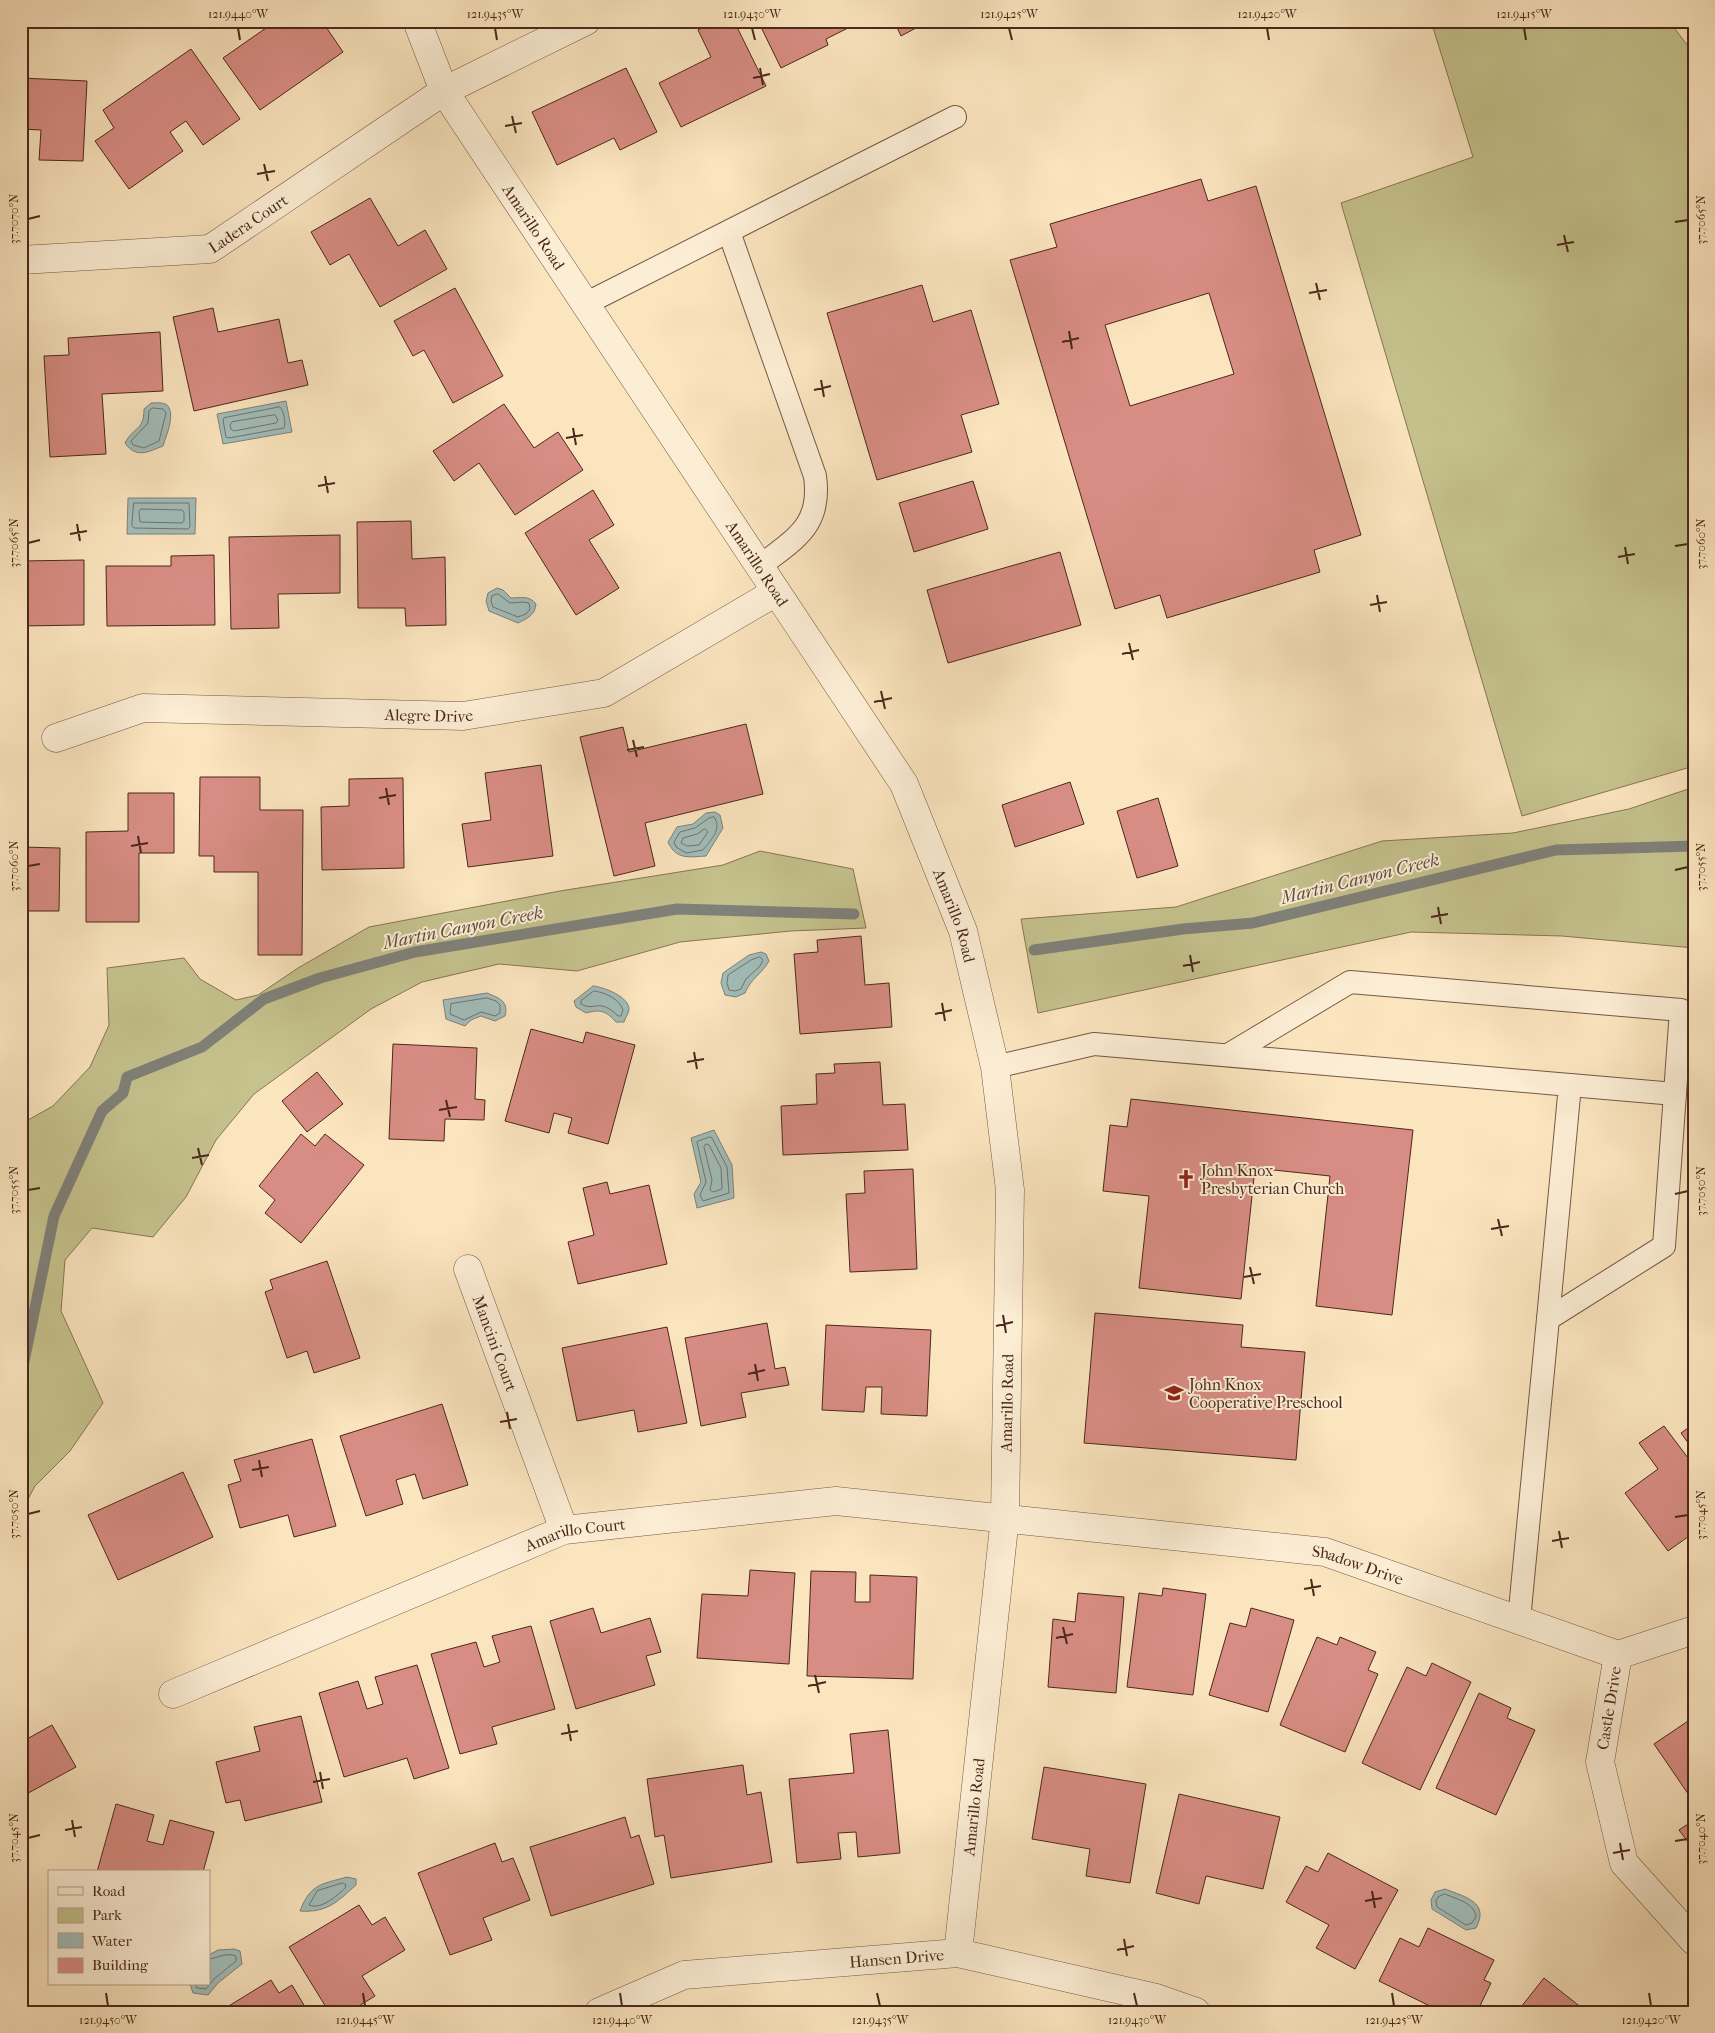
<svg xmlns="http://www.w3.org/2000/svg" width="1715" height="2033" viewBox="0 0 1715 2033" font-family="'IM FELL French Canon',serif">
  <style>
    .green { fill: #c5c28d; stroke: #887554 }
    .water { fill: #a1bdba; stroke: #7f817a }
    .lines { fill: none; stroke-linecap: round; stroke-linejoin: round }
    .shore { stroke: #76726a; stroke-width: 1 }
    .stream { stroke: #7f817a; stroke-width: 11 }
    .building { fill: #d88d84; stroke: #4b281b; fill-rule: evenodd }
    .lane-casing { stroke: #775744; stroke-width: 24 }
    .street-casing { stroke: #775744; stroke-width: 29 }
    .lane { stroke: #fceed5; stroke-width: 22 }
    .street { stroke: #fceed5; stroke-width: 28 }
    .ticks { fill: none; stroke: #4b281b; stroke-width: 2 }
    .labels { text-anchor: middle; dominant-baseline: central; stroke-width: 4; stroke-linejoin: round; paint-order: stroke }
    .street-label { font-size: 16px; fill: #4b281b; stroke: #fceed5 }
    .poi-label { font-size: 16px; fill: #4b281b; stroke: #fceed5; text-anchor: start }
    .water-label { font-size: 18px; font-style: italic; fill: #604d43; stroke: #fceed5 }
    .neatline { fill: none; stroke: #4b281b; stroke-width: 2 }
    .ticks-label { font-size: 12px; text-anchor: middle; fill: #4b281b }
  </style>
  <rect width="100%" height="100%" fill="#fbe5bf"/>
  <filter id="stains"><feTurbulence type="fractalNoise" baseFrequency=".004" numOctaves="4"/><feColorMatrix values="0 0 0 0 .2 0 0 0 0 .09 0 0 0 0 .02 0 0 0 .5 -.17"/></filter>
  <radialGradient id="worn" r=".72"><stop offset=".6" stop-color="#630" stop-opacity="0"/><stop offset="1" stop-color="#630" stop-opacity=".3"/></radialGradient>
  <g class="green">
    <polygon points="1431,21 1669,21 1694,54 1694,766 1522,816 1341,203 1473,157"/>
    <polygon points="1694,787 1694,948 1562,936 1411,932 1038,1013 1021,919 1176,907 1382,841 1513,833 1629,809"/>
    <polygon points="760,851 853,869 866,928 791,931 680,942 577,971 499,964 422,982 371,1009 254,1094 216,1140 186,1197 153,1237 92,1228 65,1260 61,1311 103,1403 70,1451 35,1486 21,1512 21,1124 53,1106 90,1067 109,1025 107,968 184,958 200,979 236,1000 258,995 298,968 369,927 560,891 723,865"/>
  </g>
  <g class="water">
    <polygon points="286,401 292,432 223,444 217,414"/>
    <path d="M 151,403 C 156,403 163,402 167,405 C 176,414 166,436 163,446 C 148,452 136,459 125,443 C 134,426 144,431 144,409 Z"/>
    <polygon points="128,498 196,498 195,534 127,534"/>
    <path d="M 497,588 L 503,590 L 511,598 C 521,598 529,595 536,604 C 535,615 528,618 518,623 L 489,611 L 486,601 L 488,593 Z"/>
    <path d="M 715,812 L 720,815 L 723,828 L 706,856 C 689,857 676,860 668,842 L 677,827 L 693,824 L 706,813 Z"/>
    <path d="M 761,952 L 766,954 L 769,961 C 761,975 752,977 745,993 L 736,997 L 725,995 L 721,983 L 723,973 L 749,955 Z"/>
    <path d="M 593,986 C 604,987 630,997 629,1010 C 628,1014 625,1019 624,1022 L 616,1022 C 606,1011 601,1009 586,1013 L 576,1007 L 574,1001 Z"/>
    <path d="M 487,993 C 499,998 509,1001 505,1016 L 495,1021 L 481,1016 L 471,1020 L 465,1026 L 446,1019 L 443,1000 Z"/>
    <polygon points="714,1130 732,1165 734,1198 697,1208 694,1194 701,1182 691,1138"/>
    <path d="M 347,1877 L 356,1879 L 356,1885 C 337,1902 327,1913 300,1911 C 310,1884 322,1884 347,1877 Z"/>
    <path d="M 1445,1889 C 1465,1897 1490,1902 1476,1928 L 1466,1930 L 1432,1909 L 1431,1900 L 1435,1892 Z"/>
    <polygon points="234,1949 240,1951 242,1964 218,1983 208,1995 193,1993 190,1984 209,1984 209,1955 218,1950"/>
  </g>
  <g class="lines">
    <g class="shore">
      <path d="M 280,407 C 284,411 286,423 284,428 L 229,438 L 226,437 L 223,420 L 224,418 Z"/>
      <polygon points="153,408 163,409 166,413 159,441 144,448 133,445 131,441 148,423 149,411"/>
      <polygon points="275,415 278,420 276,423 234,431 231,429 230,425 232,422"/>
      <polygon points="134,503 189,503 190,527 188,529 134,528 132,526"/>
      <polygon points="141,509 182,510 184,512 184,521 182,523 140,522 139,512"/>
      <polygon points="498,594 510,603 523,602 529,603 530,609 526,614 518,617 493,607 491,601 492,596"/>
      <path d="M 714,817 C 723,829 710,841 703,850 L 686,853 L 676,847 L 674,842 L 680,832 L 695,828 L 709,818 Z"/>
      <polygon points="705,829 708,832 699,845 687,846 681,843 683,838 697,834"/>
      <polygon points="760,957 763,960 760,966 746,979 741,989 735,991 729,990 727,983 728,975 751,960"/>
      <path d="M 594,991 C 604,992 620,999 623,1010 L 621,1016 L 618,1016 C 599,997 595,1012 581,1004 L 581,1001 Z"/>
      <polygon points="487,998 496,1001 500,1005 500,1013 495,1016 481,1012 464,1020 450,1014 451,1004"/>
      <polygon points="710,1137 712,1138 727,1167 729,1193 703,1201 700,1195 706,1182 697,1142"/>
      <polygon points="706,1144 709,1145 721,1168 722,1189 713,1192 710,1190 712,1180 704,1147"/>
      <path d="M 343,1883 L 346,1885 L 345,1888 C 337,1896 321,1910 309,1905 L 317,1891 Z"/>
      <path d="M 1445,1894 C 1456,1899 1475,1903 1476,1917 L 1472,1923 L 1466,1925 L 1437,1907 L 1436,1901 L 1438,1897 Z"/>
      <path d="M 195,1984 L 197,1988 L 206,1989 L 214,1979 L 236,1961 L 236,1956 C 226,1952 218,1958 209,1959"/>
    </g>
    <g class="stream">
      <polyline points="1034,950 1183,929 1253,923 1556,850 1694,846"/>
      <polyline points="21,1376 54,1216 102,1111 123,1093 127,1077 202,1047 264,999 320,978 415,952 677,909 854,914"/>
    </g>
  </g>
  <g class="building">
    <polygon points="276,21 322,21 343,52 260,110 223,58"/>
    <polygon points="716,21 734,21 766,86 681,127 659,83 711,57 698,30"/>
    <polygon points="758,21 862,21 826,39 828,45 781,68"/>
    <polygon points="894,21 929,21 901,36"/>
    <polygon points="191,49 240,119 203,145 186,121 170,132 183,151 129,189 95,141 114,128 103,110"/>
    <polygon points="626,68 657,132 620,150 614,138 557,165 532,112"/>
    <polygon points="21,78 87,81 83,161 39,160 41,130 21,129"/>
    <path d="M 1201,179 L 1208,201 L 1256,186 L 1361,535 L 1314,550 L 1320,572 L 1167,618 L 1160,595 L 1115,609 L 1010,260 L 1057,247 L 1050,224 ZM 1209,293 L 1234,374 L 1130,406 L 1105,325 Z"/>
    <polygon points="370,198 398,246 425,230 447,269 380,307 349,254 330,265 311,232"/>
    <polygon points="922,285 933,322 971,310 999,404 961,415 972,452 877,480 827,313"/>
    <polygon points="455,288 503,376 453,403 424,350 413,356 394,321"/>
    <polygon points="213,308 218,332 279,319 288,363 302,360 308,385 194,411 173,317"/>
    <polygon points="160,332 163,391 102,394 106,454 50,457 44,356 69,355 68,338"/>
    <polygon points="504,404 534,448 558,432 583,470 515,515 479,463 454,481 433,451"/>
    <polygon points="973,481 988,529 914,552 899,503"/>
    <polygon points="593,490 614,525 589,540 619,588 576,615 525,533"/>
    <polygon points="411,521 412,559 445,557 446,625 406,626 405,608 358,608 357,522"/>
    <polygon points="340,535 340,593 278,594 279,628 231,629 229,537"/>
    <polygon points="1060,552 1081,625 948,663 927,590"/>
    <polygon points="214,555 215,625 107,626 106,566 171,566 171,556"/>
    <polygon points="84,560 84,625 21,626 21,561"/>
    <polygon points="746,724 763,794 645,823 655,866 614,876 580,737 623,727 629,752"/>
    <polygon points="541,765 553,856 468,867 462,824 491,820 485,773"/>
    <polygon points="200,777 260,777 260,810 303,810 302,955 258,955 258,872 214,872 214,856 199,856"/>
    <polygon points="403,778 404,868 322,870 321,807 349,806 349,779"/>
    <polygon points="1070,782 1084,824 1015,847 1002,805"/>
    <polygon points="128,793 174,793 174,853 139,853 139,922 86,922 86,832 128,831"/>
    <polygon points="1158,798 1178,866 1137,878 1117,811"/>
    <polygon points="21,847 60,848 59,911 21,911"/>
    <polygon points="861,936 865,985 889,983 892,1027 800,1034 794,954 818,952 817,940"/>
    <polygon points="531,1029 583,1043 586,1032 635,1045 608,1144 568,1133 572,1118 554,1113 549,1133 505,1121"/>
    <polygon points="393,1044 477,1048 475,1099 485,1100 484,1120 445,1119 444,1141 389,1139"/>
    <polygon points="880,1062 883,1105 905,1104 908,1150 783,1155 781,1106 817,1104 816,1074 835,1073 834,1064"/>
    <polygon points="317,1072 343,1104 307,1132 282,1101"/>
    <polygon points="1131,1099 1413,1130 1392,1315 1316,1306 1330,1176 1255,1168 1241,1299 1139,1288 1149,1196 1103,1191 1110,1125 1127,1127"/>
    <polygon points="301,1134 315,1146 325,1134 364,1165 301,1243 265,1213 275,1200 259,1186"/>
    <polygon points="913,1169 917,1269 850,1272 846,1194 865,1193 864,1171"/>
    <polygon points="607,1182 610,1194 649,1185 667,1264 578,1284 568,1242 594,1235 583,1188"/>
    <polygon points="327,1261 360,1358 314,1373 307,1351 287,1358 265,1292 273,1289 270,1280"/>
    <polygon points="1095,1313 1243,1325 1241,1347 1305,1352 1296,1460 1084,1443"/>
    <polygon points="767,1323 775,1369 785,1367 789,1385 741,1393 746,1417 701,1426 685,1338"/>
    <polygon points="826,1325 931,1330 927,1416 881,1414 882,1387 866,1387 864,1412 822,1410"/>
    <polygon points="667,1327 687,1423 638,1432 634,1410 577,1421 562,1348"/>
    <polygon points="442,1404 468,1485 423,1499 415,1474 396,1480 403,1504 366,1516 340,1436"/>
    <polygon points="1694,1424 1694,1451 1681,1433"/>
    <polygon points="1664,1426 1694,1466 1694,1537 1692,1534 1668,1551 1625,1493 1658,1469 1639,1443"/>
    <polygon points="312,1439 336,1526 294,1537 288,1515 240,1528 228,1485 241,1481 234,1460"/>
    <polygon points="183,1472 213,1537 118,1580 88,1515"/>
    <polygon points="750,1570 795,1573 789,1664 697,1658 702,1594 748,1596"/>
    <polygon points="811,1571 856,1572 855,1602 870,1602 870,1575 917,1577 913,1679 807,1676"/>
    <polygon points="1163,1588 1206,1594 1193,1695 1127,1687 1139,1593 1162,1596"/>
    <polygon points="1078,1593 1124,1597 1116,1693 1048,1687 1053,1619 1075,1622"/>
    <polygon points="593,1608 601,1633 650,1618 661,1652 646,1656 655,1685 576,1709 550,1621"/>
    <polygon points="1251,1608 1294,1620 1268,1712 1209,1695 1230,1623 1246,1627"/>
    <polygon points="531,1626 555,1709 492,1727 497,1744 460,1754 431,1654 476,1642 484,1667 500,1662 492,1636"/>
    <polygon points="1317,1637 1337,1645 1340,1637 1376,1652 1368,1670 1378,1674 1345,1752 1280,1725"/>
    <polygon points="1432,1663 1471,1682 1420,1790 1362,1763 1407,1667 1426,1676"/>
    <polygon points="417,1665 449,1768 414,1779 407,1758 344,1777 319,1693 358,1681 367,1709 383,1704 375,1677"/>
    <polygon points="1479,1693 1511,1708 1507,1718 1535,1730 1496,1815 1436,1788"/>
    <polygon points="301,1716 322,1802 245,1821 240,1800 226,1803 216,1762 260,1751 254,1727"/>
    <polygon points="1694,1717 1694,1801 1693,1801 1654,1744"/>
    <polygon points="52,1725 76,1767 21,1797 21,1728 27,1739"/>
    <polygon points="888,1730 900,1853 858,1857 856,1832 838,1833 841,1859 797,1863 789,1779 854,1773 850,1734"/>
    <polygon points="743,1765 747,1795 761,1792 772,1862 671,1878 664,1835 655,1837 647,1779"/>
    <polygon points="1044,1767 1146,1784 1130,1883 1086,1876 1090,1849 1032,1839"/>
    <polygon points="1179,1794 1280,1817 1263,1889 1206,1876 1199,1904 1156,1893"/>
    <polygon points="116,1804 154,1815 147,1841 163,1845 170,1820 214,1832 203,1872 97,1872"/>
    <polygon points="625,1817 631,1838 639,1835 654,1884 551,1916 530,1847"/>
    <polygon points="1694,1820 1694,1850 1679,1830"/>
    <polygon points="495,1843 502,1862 513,1858 530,1900 483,1918 492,1940 450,1955 418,1873"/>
    <polygon points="1328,1853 1398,1890 1355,1969 1316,1948 1329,1925 1286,1902 1306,1866 1318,1872"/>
    <polygon points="359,1905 372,1925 385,1917 405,1950 362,1976 375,1996 349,2012 329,2012 289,1947"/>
    <polygon points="1428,1928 1494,1960 1484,1980 1491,1983 1477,2012 1442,2012 1379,1981 1400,1938 1419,1947"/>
    <polygon points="1544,1978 1587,2012 1517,2012"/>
    <polygon points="271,1980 279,1993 292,1985 308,2012 219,2012"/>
  </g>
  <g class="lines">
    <g class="lane-casing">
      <g id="lane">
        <path d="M 729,232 L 815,476 C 822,527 794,539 759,567"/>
        <polyline points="585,304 955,117"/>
        <polyline points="1228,1055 1350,982 1681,1010 1664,1246 1548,1319 1519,1620"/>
        <polyline points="995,1067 1094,1044 1570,1085 1548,1319"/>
        <polyline points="1570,1085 1675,1094"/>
      </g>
    </g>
    <g class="street-casing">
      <g id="street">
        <path id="s1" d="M 417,21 L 444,91 L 904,784 L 963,931 L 995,1067 L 1010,1190 L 1005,1517 L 958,1953"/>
        <path id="s2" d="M 21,260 L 210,249 L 444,91 L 586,21"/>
        <path id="s3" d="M 56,738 L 143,708 L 463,716 L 604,693 L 776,592"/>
        <path id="s4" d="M 468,1269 L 564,1530"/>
        <polyline points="1618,1655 1600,1762 1624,1863 1694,1941"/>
        <path id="s5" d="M 173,1694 L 564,1530 L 836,1501 L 1325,1552 L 1618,1655 L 1694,1630"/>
        <path id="s6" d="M 599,2012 L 684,1975 L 958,1953 L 1156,1998 L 1196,2012"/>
      </g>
    </g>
    <use href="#lane" class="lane"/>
    <use href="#street" class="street"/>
  </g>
  <path class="ticks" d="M 238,28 L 240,40M 495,28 L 497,40M 752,28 L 755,40M 1009,28 L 1012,40M 1267,28 L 1269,40M 1524,28 L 1526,40M 760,68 L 763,85M 753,78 L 770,74M 512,116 L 516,133M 505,126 L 522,123M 264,164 L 268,181M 257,174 L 275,171M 28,219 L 40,216M 1675,222 L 1688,220M 1564,235 L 1568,252M 1557,245 L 1574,242M 1316,283 L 1320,300M 1309,293 L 1327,290M 1069,331 L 1072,349M 1062,342 L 1079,338M 821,380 L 824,397M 814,390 L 831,386M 573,428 L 576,445M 566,438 L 583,435M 325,476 L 328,493M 318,486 L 335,483M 77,524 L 80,541M 70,534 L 87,531M 28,543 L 40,540M 1675,546 L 1688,544M 1625,547 L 1628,564M 1618,557 L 1635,554M 1377,595 L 1380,612M 1370,605 L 1387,602M 1129,643 L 1133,660M 1122,654 L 1139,650M 881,691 L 885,709M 874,702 L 892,698M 633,740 L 637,757M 627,750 L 644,747M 386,788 L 389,805M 379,798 L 396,795M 138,836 L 141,853M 131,846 L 148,843M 28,866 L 40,864M 1675,870 L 1688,867M 1438,907 L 1441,924M 1431,917 L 1448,914M 1190,955 L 1193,972M 1183,966 L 1200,962M 942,1003 L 945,1021M 935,1014 L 952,1010M 694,1052 L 697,1069M 687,1062 L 704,1059M 446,1100 L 450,1117M 439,1110 L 457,1107M 198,1148 L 202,1165M 192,1158 L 209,1155M 28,1190 L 40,1188M 1675,1194 L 1688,1191M 1498,1219 L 1502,1236M 1491,1229 L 1509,1226M 1250,1267 L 1254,1284M 1244,1277 L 1261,1274M 1003,1315 L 1006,1333M 996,1326 L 1013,1322M 755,1364 L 758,1381M 748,1374 L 765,1370M 507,1412 L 510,1429M 500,1422 L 517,1419M 259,1460 L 262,1477M 252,1470 L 269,1467M 28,1514 L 40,1511M 1675,1517 L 1688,1515M 1559,1531 L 1562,1548M 1552,1541 L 1569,1538M 1311,1579 L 1314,1596M 1304,1589 L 1321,1586M 1063,1627 L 1067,1644M 1056,1638 L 1073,1634M 815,1675 L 819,1693M 808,1686 L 826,1682M 568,1724 L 571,1741M 561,1734 L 578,1731M 320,1772 L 323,1789M 313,1782 L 330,1779M 72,1820 L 75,1837M 65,1830 L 82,1827M 28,1838 L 40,1835M 1675,1841 L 1688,1839M 1620,1843 L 1623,1860M 1613,1853 L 1630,1850M 1372,1891 L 1375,1908M 1365,1901 L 1382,1898M 1124,1939 L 1127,1956M 1117,1950 L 1134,1946M 106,1993 L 108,2006M 363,1993 L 365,2006M 620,1993 L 622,2006M 877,1993 L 880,2006M 1134,1993 L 1137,2006M 1392,1993 L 1394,2006M 1649,1993 L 1651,2006"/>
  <defs>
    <g id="church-bare" transform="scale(1.5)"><path d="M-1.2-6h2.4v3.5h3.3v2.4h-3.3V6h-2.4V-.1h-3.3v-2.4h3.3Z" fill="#8f2418" stroke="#fceed5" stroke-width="2.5" paint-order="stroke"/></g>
    <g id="school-bare" transform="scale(1.5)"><path d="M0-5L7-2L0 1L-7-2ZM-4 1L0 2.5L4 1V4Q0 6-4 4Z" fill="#8f2418" stroke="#fceed5" stroke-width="2.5" paint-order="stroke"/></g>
  </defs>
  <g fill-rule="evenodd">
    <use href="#church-bare" x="1186" y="1179"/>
    <use href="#school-bare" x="1174" y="1393"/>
  </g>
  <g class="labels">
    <g class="street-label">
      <text stroke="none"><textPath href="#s2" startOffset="235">Ladera Court</textPath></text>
      <text stroke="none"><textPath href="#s1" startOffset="238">Amarillo Road</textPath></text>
      <text stroke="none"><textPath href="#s1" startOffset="642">Amarillo Road</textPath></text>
      <text stroke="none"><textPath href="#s3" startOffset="378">Alegre Drive</textPath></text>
      <text stroke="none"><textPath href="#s1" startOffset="1048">Amarillo Road</textPath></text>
      <text stroke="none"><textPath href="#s4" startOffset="79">Mancini Court</textPath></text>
      <text transform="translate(1007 1403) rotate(-89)">Amarillo Road</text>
      <text stroke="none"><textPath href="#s5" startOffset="434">Amarillo Court</textPath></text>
      <text stroke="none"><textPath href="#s5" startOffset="1224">Shadow Drive</textPath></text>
      <text transform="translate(1609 1708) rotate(-81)">Castle Drive</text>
      <text transform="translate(974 1807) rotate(-84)">Amarillo Road</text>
      <text stroke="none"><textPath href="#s6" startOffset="306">Hansen Drive</textPath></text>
    </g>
    <g class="poi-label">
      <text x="1201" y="1170">John Knox<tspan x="1201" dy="18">Presbyterian Church</tspan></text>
      <text x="1189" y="1384">John Knox<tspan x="1189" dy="18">Cooperative Preschool</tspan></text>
    </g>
    <g class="water-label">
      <text transform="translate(1360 879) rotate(-14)">Martin Canyon Creek</text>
      <text transform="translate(463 928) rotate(-11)">Martin Canyon Creek</text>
    </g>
  </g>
  <rect width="1715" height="2033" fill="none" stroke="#fbe5bf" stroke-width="55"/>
  <rect x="48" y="1870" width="162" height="115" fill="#fceed5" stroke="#b59f8b"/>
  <rect x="58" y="1887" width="25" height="8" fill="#fceed5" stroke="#b59f8b"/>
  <text x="92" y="1896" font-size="15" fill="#4b281b">Road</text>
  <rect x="58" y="1908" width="25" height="15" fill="#c5c28d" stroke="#b59f8b"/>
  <text x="92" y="1920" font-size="15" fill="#4b281b">Park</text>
  <rect x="58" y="1933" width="25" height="15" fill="#a1bdba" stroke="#b59f8b"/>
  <text x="92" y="1946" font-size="15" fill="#4b281b">Water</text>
  <rect x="58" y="1958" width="25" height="15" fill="#d88d84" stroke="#b59f8b"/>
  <text x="92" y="1970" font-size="15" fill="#4b281b">Building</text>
  <rect x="28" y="28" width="1660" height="1978" class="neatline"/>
  <g class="ticks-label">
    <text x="238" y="18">121.9440°W</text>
    <text x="495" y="18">121.9435°W</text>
    <text x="752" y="18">121.9430°W</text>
    <text x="1009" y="18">121.9425°W</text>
    <text x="1267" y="18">121.9420°W</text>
    <text x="1524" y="18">121.9415°W</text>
    <text transform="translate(14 219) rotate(-90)" y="4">37.7070°N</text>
    <text transform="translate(1701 220) rotate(-90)" y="4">37.7065°N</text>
    <text transform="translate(14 543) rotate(-90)" y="4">37.7065°N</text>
    <text transform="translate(1701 544) rotate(-90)" y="4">37.7060°N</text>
    <text transform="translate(14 866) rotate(-90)" y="4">37.7060°N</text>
    <text transform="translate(1701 867) rotate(-90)" y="4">37.7055°N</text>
    <text transform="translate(14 1190) rotate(-90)" y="4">37.7055°N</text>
    <text transform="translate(1701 1191) rotate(-90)" y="4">37.7050°N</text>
    <text transform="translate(14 1514) rotate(-90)" y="4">37.7050°N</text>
    <text transform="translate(1701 1515) rotate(-90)" y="4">37.7045°N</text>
    <text transform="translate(14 1838) rotate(-90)" y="4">37.7045°N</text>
    <text transform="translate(1701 1839) rotate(-90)" y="4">37.7040°N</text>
    <text x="108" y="2024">121.9450°W</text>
    <text x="365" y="2024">121.9445°W</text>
    <text x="622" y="2024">121.9440°W</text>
    <text x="880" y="2024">121.9435°W</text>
    <text x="1137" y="2024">121.9430°W</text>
    <text x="1394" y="2024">121.9425°W</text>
    <text x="1651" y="2024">121.9420°W</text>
  </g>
  <rect width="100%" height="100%" filter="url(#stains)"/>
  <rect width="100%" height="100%" fill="url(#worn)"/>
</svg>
